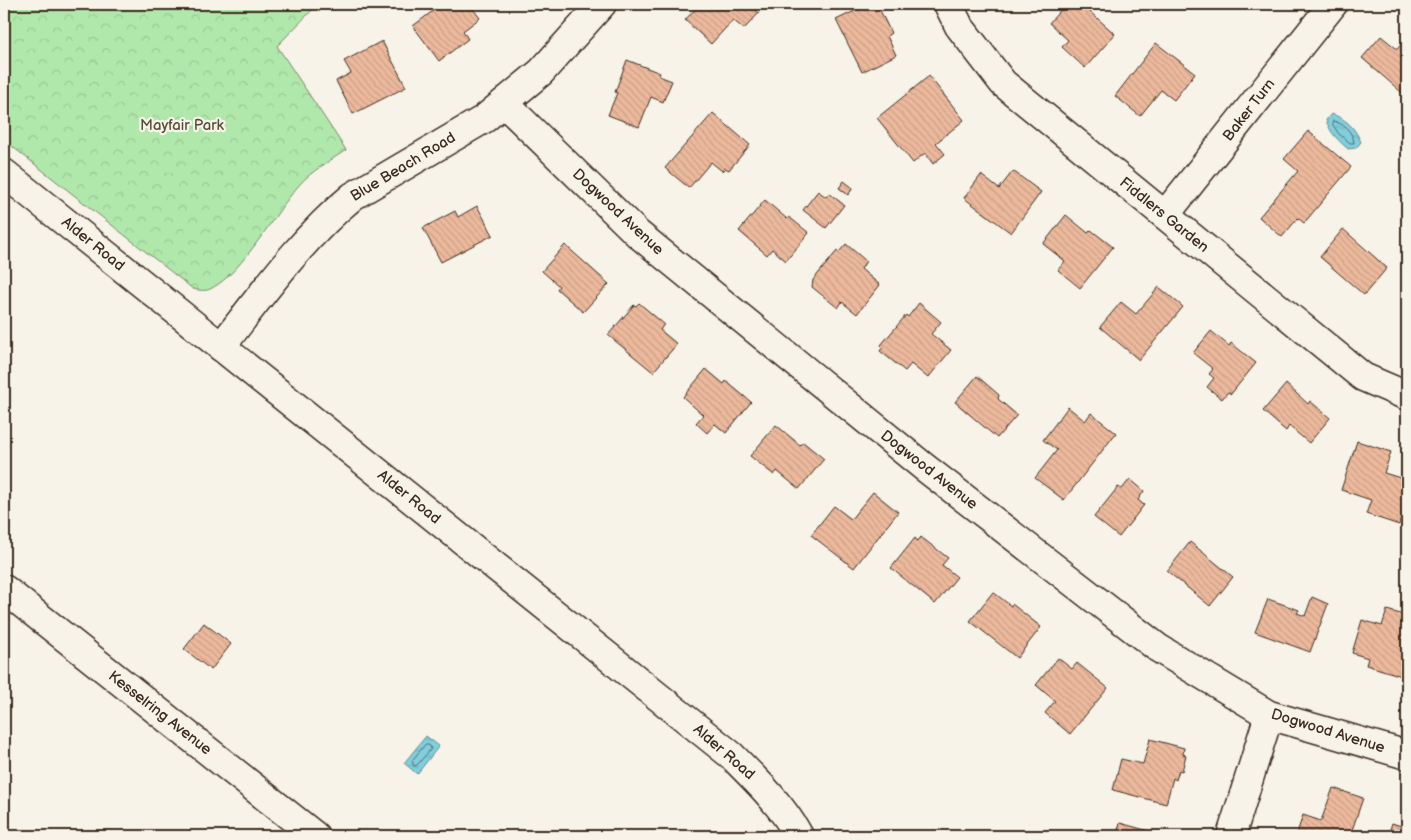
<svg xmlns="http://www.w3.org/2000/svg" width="1411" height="840" viewBox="0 0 1411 840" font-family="'Balsamiq Sans',sans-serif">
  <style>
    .park { fill: url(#park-crowns); stroke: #768965 }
    .water { fill: url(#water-ripples); stroke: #648c91 }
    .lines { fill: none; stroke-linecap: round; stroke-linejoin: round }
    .shore { stroke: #576c6b; stroke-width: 1 }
    .building { fill: url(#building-back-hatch); stroke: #3b2a1e }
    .minor-casing { stroke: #3b2a1e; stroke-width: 31 }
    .minor { stroke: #f7f3e8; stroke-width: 28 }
    .labels { text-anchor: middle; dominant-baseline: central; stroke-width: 4.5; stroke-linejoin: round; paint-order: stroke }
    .street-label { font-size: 15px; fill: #3b2a1e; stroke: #f7f3e8 }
    .park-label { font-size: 15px; fill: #52503a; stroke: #f7f3e8 }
  </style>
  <defs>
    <pattern id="park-crowns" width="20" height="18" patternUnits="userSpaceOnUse" patternTransform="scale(1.25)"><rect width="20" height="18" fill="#b0e8ac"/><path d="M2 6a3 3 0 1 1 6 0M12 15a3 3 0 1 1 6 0" fill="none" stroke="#98c794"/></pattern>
    <pattern id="water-ripples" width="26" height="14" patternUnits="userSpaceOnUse" patternTransform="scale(1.25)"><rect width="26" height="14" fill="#80cede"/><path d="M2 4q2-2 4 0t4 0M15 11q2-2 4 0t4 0" fill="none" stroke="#70b1be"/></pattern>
    <pattern id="building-back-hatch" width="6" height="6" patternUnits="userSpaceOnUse" patternTransform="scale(1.25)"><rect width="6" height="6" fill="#ecb99d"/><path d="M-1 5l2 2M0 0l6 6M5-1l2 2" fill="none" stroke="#cb9f87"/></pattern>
  </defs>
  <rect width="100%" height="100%" fill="#f7f3e8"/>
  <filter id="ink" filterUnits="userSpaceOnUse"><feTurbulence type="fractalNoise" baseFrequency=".02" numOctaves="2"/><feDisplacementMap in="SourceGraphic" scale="10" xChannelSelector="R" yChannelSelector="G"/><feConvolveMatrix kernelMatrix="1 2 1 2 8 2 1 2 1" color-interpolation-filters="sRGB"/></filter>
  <g filter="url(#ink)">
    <path class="park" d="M 4,4 L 318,4 L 277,46 L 346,150 C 333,159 310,172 300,184 C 275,212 243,272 212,288 C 206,292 199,290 193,289 L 4,140 Z"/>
    <g class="water">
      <path d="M 1331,114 C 1346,118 1355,128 1361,142 L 1356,148 L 1348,149 C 1338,140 1330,133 1326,120 Z"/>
      <polygon points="426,736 439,746 417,774 404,763"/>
    </g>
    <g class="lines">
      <g class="shore">
        <path d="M 1333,121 C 1343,123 1353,132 1354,143 L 1350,143 L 1339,134 L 1333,125 Z"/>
        <polygon points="426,744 430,746 431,749 417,765 414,766 412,761"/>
      </g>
    </g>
    <g class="building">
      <polygon points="442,4 469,4 480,18 463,31 468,39 439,61 413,26"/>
      <polygon points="700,4 749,4 759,13 744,29 733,20 711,44 685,20"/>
      <polygon points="869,4 871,4 873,6 877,4 891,33 887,36 896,55 862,72 836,20"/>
      <polygon points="1066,4 1081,4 1115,34 1085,68 1062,47 1068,40 1049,23"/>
      <polygon points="1381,36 1397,49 1407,38 1407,97 1362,58"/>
      <polygon points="382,41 406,87 353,114 336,81 351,73 344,61"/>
      <polygon points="1156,43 1195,73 1174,100 1161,90 1140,116 1115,96"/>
      <polygon points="627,60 660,73 659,76 672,81 663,102 651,97 639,127 608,115 617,93 615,92"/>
      <polygon points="929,76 964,120 936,143 945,154 933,164 925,153 913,163 877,118"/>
      <polygon points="713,113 750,145 729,170 725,168 722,171 711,162 689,188 665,168"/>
      <polygon points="1308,131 1351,167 1304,223 1298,218 1282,237 1259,217 1298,171 1284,159"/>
      <polygon points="1013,171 1041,192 1011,233 964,198 981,175 999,189"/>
      <polygon points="844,181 853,188 848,195 839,188"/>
      <polygon points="818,191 826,197 829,193 844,205 826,228 803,210"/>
      <polygon points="765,200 787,219 789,217 809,233 786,261 772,249 767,255 739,231"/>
      <polygon points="477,206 493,235 441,262 423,228 455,211 458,217"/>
      <polygon points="1066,215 1088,233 1091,230 1113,247 1080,288 1058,270 1065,261 1043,244"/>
      <polygon points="1343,229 1387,268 1364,295 1320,257"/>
      <polygon points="846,244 866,261 861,269 880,285 857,314 842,302 838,308 812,287 813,280 837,251 839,252"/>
      <polygon points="565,245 609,284 583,312 557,289 559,286 542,271"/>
      <polygon points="1159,287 1183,307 1139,360 1100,327 1121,302 1136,314"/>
      <polygon points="639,303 664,324 660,330 677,344 653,372 608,335 634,305 636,306"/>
      <polygon points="919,303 941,322 931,334 951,350 928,378 911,364 905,371 880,351 883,347 881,345 906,315 908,317"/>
      <polygon points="1211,331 1229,346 1231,343 1256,363 1231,394 1228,392 1222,399 1207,387 1214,378 1209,374 1213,369 1193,353"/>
      <polygon points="706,369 724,384 726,381 751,402 726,433 715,424 707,433 696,423 703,415 683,397"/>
      <polygon points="977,376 999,395 998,399 1017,415 997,438 955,402"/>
      <polygon points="1286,384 1308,404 1310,401 1330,418 1309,443 1289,426 1286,431 1263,411"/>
      <polygon points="1068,407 1085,421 1091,413 1116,433 1064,500 1035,478 1057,450 1043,440"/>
      <polygon points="776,425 800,445 803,442 824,459 799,489 777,471 774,475 750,456"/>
      <polygon points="1357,441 1391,452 1384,473 1407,480 1407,513 1403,512 1399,525 1366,514 1371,500 1341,490"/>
      <polygon points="1130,479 1144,491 1138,500 1144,505 1119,537 1094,517 1118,487 1122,489"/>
      <polygon points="873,492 898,512 854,568 811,535 834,506 851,519"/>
      <polygon points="921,537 948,558 942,565 957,577 935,604 891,568 915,538 918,541"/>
      <polygon points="1190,542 1233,577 1210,606 1167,571"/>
      <polygon points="993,592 1011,606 1012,604 1041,627 1017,658 970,621"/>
      <polygon points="1312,597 1328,604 1310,652 1255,632 1268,599 1299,610 1297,613 1305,616"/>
      <polygon points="1387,610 1407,616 1407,659 1402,676 1366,665 1368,658 1352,653 1362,620 1382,626"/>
      <polygon points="204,623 231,644 211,670 184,649"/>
      <polygon points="1058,658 1072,669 1077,663 1108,688 1070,734 1045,713 1055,701 1036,685"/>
      <polygon points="1150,739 1184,748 1183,754 1186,755 1182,771 1179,770 1176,780 1173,778 1166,804 1113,790 1121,759 1143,764"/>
      <polygon points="1333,788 1363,798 1350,836 1296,836 1303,815 1321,821"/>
      <polygon points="1120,823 1156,833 1155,836 1116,836"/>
      <polygon points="1392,823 1407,828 1407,836 1388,836"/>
    </g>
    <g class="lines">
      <g class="minor-casing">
        <g id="minor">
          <polyline points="948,4 959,26 1003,83 1363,377 1407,396"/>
          <polyline points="504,103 638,234 924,467 1158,648 1269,715 1407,755"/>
          <path d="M 4,173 L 731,755 C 756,780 782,805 799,836"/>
          <polyline points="1165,215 1333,4"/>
          <path d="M 221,347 C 262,294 302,238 353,196 L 484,119 L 541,72 L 602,4"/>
          <polyline points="4,589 315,836"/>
          <polyline points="1231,836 1269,715"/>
        </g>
      </g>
      <use href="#minor" class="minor"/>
    </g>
  </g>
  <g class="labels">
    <g class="street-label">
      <text transform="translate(1249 110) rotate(-52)">Baker Turn</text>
      <text transform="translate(403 167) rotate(-31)">Blue Beach Road</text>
      <text transform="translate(618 212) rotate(43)">Dogwood Avenue</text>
      <text transform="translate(1164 215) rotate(39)">Fiddlers Garden</text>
      <text transform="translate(93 244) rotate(39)">Alder Road</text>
      <text transform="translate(929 470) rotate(38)">Dogwood Avenue</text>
      <text transform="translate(409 497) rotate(39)">Alder Road</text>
      <text transform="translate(160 713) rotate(38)">Kesselring Avenue</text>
      <text transform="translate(1328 731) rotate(17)">Dogwood Avenue</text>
      <text transform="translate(724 752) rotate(41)">Alder Road</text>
    </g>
    <g class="park-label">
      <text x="182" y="125">Mayfair Park</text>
    </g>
  </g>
  <rect width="1411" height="840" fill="none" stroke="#f7f3e8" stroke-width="20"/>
  <rect x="10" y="10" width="1391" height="820" fill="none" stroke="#3b2a1e" stroke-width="2" filter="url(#ink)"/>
</svg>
